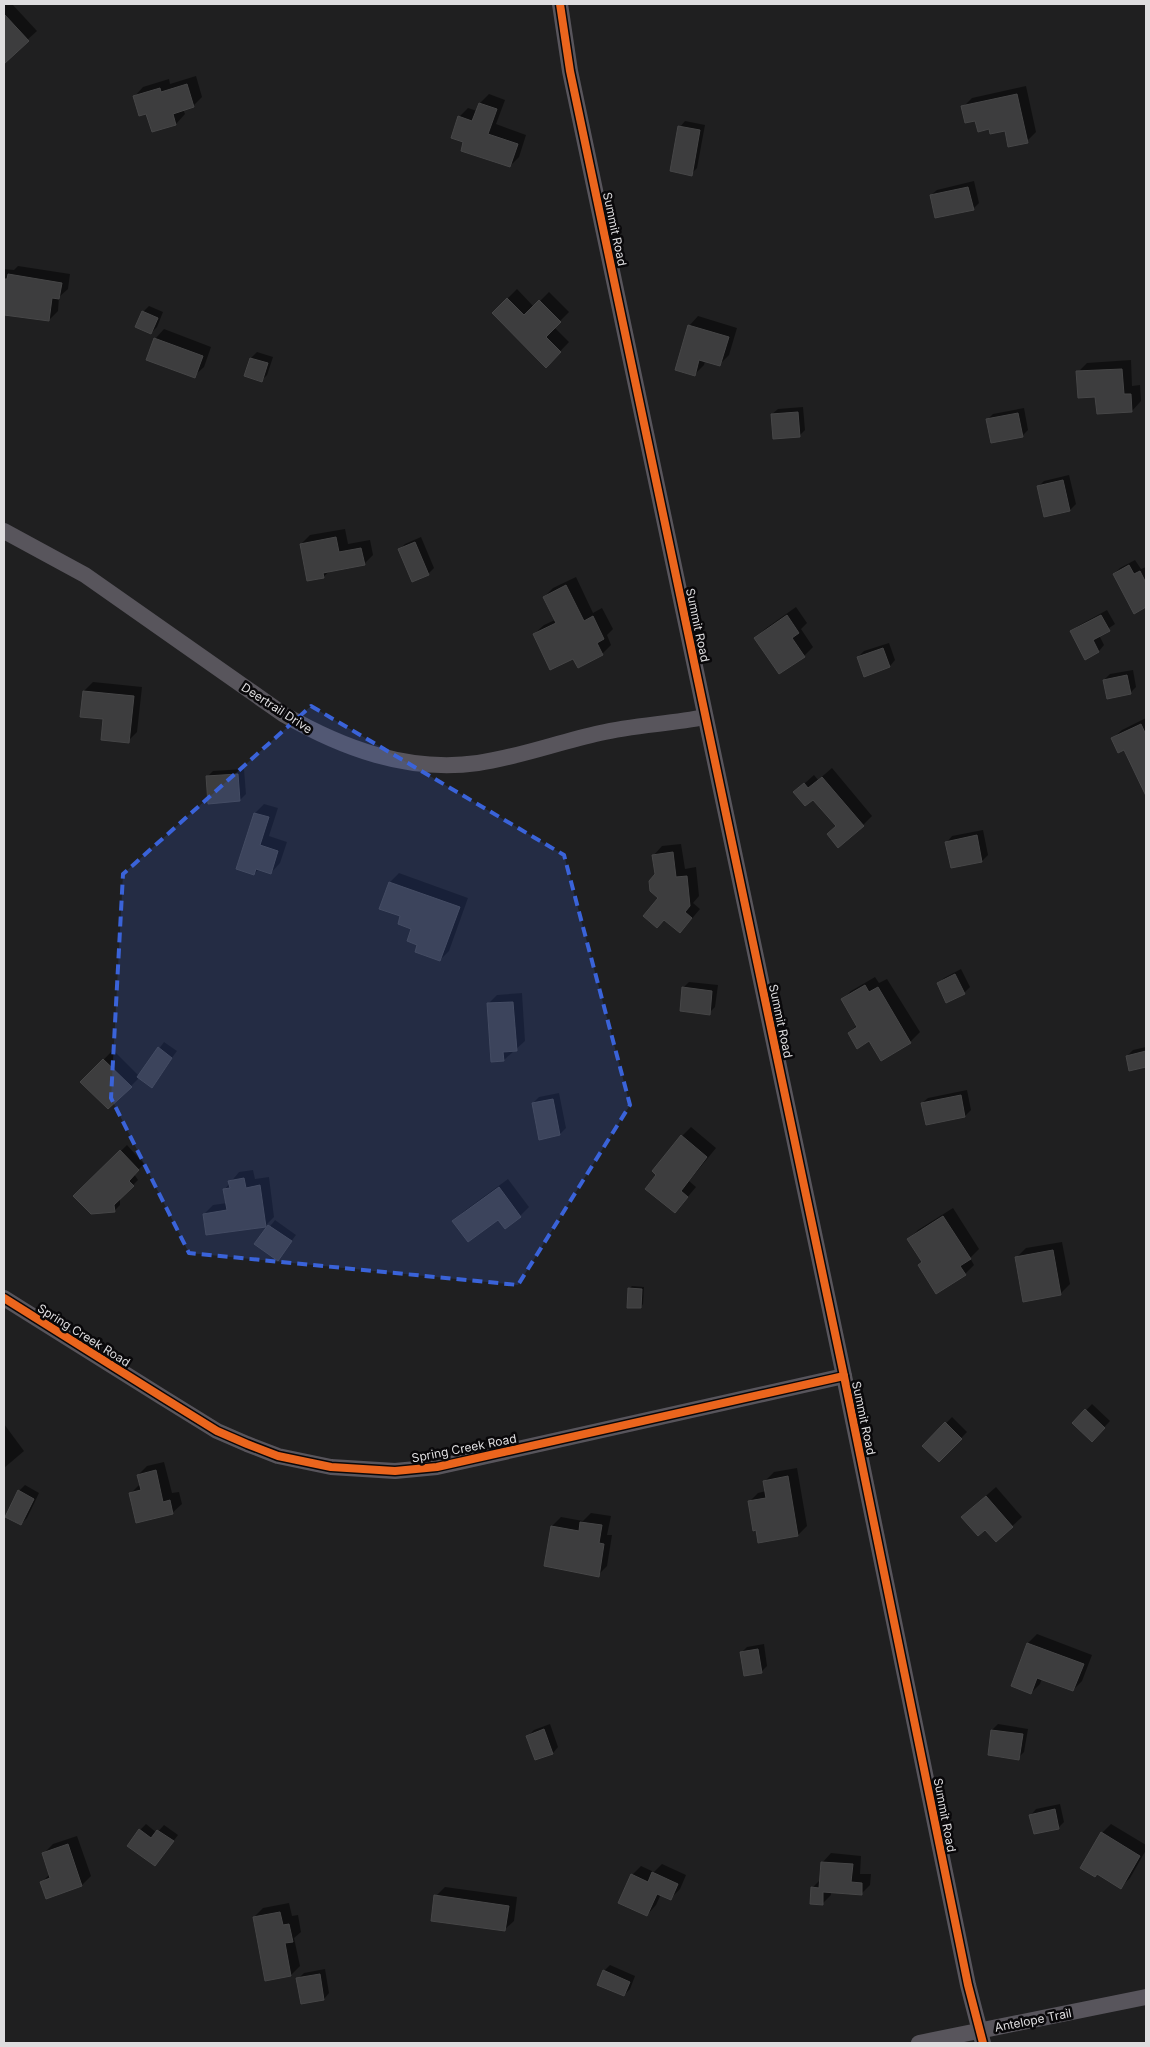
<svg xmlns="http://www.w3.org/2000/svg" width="1150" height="2047" viewBox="0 0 1150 2047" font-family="Inter,sans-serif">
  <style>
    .shadow { fill: #0007 }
    .building { fill: #3d3d3e; stroke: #464647 }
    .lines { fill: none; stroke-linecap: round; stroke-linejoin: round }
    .minor { stroke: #58555c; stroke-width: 16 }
    .cycleway-casing { stroke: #09080a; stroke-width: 11 }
    .cycleway { stroke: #eb651d; stroke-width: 8 }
    .marked { fill: #3a63d9; fill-opacity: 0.2; stroke: #3a63d9; stroke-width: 4; stroke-dasharray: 10 6; stroke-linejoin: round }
    .labels { text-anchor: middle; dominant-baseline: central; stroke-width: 5; stroke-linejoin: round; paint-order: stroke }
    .street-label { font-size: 12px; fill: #dedddf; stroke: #09080a }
  </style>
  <rect width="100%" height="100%" fill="#1f1f20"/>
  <g class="shadow">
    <polygon points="4,4 12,4 37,31 5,60 4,59"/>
    <polygon points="196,76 202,97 193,106 183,109 185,114 176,124 153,131 147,112 134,97 143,87 169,79 170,84"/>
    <polygon points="1026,86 1036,132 1027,141 1006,130 990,128 976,119 963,107 972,98"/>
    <polygon points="489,94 505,100 496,124 526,135 519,157 510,166 465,141 459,117 468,108 477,111 480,103"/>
    <polygon points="685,121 705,125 697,168 691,174 680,127"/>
    <polygon points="974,181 979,203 973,209 931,195 937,190"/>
    <polygon points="18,266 70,274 68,289 59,297 58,311 49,320 4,314 4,269 14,270"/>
    <polygon points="517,289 534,307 549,292 569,312 554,327 569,342 546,366 493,313"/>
    <polygon points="149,306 163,312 157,327 151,333 143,312"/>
    <polygon points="698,316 737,328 729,355 720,364 705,360 704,365 695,374 689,326"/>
    <polygon points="164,329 211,347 204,367 194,376 155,339"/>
    <polygon points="257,352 273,357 267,375 261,381 246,375 251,358"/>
    <polygon points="1131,360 1132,386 1140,385 1141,401 1132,411 1097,396 1078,372 1087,363"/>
    <polygon points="803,407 805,430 800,435 772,414 778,409"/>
    <polygon points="1024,408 1028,430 1022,436 988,419 993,414"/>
    <polygon points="1069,475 1076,504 1070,510 1045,515 1039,486 1044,481"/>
    <polygon points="345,529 348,544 370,540 373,555 364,564 330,571 323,577 301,544 310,535"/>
    <polygon points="421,537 434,568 428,574 412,580 399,550 405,544"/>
    <polygon points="1135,560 1141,569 1146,567 1146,606 1135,612 1114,574 1120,568"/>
    <polygon points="576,577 593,613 602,608 613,629 607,635 611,645 602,654 574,657 534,634 544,625 555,620 544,597 553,588"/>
    <polygon points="796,607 807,623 801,629 813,647 804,656 780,673 756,638 765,629"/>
    <polygon points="1107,610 1115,624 1099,635 1104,645 1099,651 1086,658 1072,631 1078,626"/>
    <polygon points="889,643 895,660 890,666 858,657 864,651"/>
    <polygon points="1133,670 1136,687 1130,693 1104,680 1110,674"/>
    <polygon points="93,682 142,687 137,732 128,741 105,718 84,691"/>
    <polygon points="1146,718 1146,774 1139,777 1124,748 1112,739 1122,730"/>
    <polygon points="832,768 872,816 863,825 837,826 813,798 795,792 814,775 818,780"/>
    <polygon points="244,769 246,794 240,800 207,777 213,771"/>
    <polygon points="264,804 278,808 269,836 287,842 280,863 271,873 259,869 254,874 237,868 255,813"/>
    <polygon points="983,830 988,855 982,861 952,867 947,842 952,836"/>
    <polygon points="681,844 685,869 696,867 699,896 693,903 700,909 689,922 660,898 653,856 662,846"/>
    <polygon points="399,873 468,898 449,951 440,960 419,944 413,928 402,916 381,908 390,882"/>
    <polygon points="961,969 970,987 964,993 938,984 944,978"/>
    <polygon points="875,977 879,983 887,979 920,1032 910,1042 881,1059 870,1040 849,1033 857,1025 842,1000 851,991"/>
    <polygon points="689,982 718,985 715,1007 709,1013 683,988"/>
    <polygon points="522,993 525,1041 504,1060 488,1004 497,995"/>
    <polygon points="164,1042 177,1051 151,1086 139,1078 119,1098 82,1082 113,1050 139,1076"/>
    <polygon points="1146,1047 1146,1065 1130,1069 1127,1056 1133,1050"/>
    <polygon points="967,1090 971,1110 965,1116 927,1124 922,1103 928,1098"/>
    <polygon points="559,1093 566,1128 560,1134 533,1103 539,1097"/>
    <polygon points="691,1127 716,1148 689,1181 696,1187 675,1212 658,1174 682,1136"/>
    <polygon points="127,1145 144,1164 134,1174 138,1180 120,1198 120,1205 114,1211 75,1196"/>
    <polygon points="253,1170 255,1179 269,1177 274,1217 265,1226 204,1214 213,1205 227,1203 224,1190 239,1172"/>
    <polygon points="508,1179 529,1207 520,1216 454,1222 463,1212"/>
    <polygon points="953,1208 979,1249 970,1258 974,1265 965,1274 923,1262 909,1239 918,1230"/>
    <polygon points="275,1220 296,1235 278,1259 256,1244"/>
    <polygon points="1062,1242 1070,1284 1060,1294 1016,1258 1026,1248"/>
    <polygon points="632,1286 644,1287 643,1304 641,1307 629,1289"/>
    <polygon points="1092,1404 1110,1421 1092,1440 1074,1423"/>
    <polygon points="952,1417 967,1432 939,1461 924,1446"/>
    <polygon points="4,1424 24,1451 4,1468"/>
    <polygon points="164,1462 172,1493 179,1492 182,1504 172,1513 130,1494 140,1484 138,1475 147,1466"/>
    <polygon points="797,1468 807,1526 798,1535 749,1502 758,1493 766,1491 765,1481 774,1472"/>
    <polygon points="25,1485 39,1493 27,1518 21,1524 19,1491"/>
    <polygon points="996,1487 1022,1517 996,1541 972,1508"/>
    <polygon points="591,1513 611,1516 607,1535 612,1535 607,1566 598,1575 552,1526 561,1517 583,1521"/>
    <polygon points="1037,1634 1092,1655 1082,1681 1073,1690 1042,1678 1040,1684 1031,1693 1012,1686 1028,1643"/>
    <polygon points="764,1644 767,1666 761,1672 741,1653 747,1647"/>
    <polygon points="550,1724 558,1747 553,1753 536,1759 528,1736 534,1730"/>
    <polygon points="998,1724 1028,1729 1024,1752 1018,1758 992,1730"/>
    <polygon points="1060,1804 1064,1822 1058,1828 1031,1815 1036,1809"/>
    <polygon points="146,1824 157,1833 164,1825 178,1835 155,1865 140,1830"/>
    <polygon points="1111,1824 1146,1845 1146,1850 1130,1878 1121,1887 1097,1873 1102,1833"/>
    <polygon points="77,1836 91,1876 82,1885 46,1897 42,1882 50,1874 43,1854 53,1844"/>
    <polygon points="831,1853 861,1856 860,1874 871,1874 870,1885 861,1894 831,1892 831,1895 822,1904 812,1888 821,1879 822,1863"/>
    <polygon points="662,1864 686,1875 680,1889 671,1898 661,1894 656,1905 647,1915 632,1875 641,1866 654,1872"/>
    <polygon points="445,1887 517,1897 514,1921 504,1930 436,1896"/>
    <polygon points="289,1903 292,1916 298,1915 301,1932 294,1938 300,1966 291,1975 254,1917 263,1908"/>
    <polygon points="610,1965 635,1976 630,1989 624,1995 604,1971"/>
    <polygon points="325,1969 329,1993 324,1999 298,1979 304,1973"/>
  </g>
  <g class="building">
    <polygon points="4,14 29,41 4,64"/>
    <polygon points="187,84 194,107 173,114 176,125 152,132 146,114 139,116 133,96 160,88 161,92"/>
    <polygon points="1017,94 1028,143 1008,147 1005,131 990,134 989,129 978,132 975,121 965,123 961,106"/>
    <polygon points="479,103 497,109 488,134 518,144 510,167 461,151 463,142 451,138 458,116 472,121"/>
    <polygon points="678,126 700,130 692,176 670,171"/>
    <polygon points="968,187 974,210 935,218 930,195"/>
    <polygon points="8,274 62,283 59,299 52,298 49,321 4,315 4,279 7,279"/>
    <polygon points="507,298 524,315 539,300 561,322 546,337 561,352 546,368 492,313"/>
    <polygon points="142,311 158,318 151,334 135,327"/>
    <polygon points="688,325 729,337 720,366 699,360 695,376 675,370"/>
    <polygon points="154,338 203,356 195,378 146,360"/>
    <polygon points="250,358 268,363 262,382 244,376"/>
    <polygon points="1122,369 1124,394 1131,394 1132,412 1097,414 1095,397 1078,398 1076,371"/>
    <polygon points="798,412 800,437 773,439 771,414"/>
    <polygon points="1018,413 1023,437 991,443 986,419"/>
    <polygon points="1063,480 1070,511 1044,517 1037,486"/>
    <polygon points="336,537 339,552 361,548 365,565 323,573 324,578 307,581 300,544"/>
    <polygon points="415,542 429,575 412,582 398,549"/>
    <polygon points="1129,565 1134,574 1140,571 1146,583 1146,607 1134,614 1113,574"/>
    <polygon points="566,585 584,621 593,616 604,639 597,643 603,655 578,668 573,659 550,670 533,634 556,623 543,597"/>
    <polygon points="787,615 799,633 792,638 805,657 779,674 754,638"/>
    <polygon points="1101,615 1110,631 1093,640 1099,652 1085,660 1070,631"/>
    <polygon points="883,648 890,667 864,677 857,657"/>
    <polygon points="1127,675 1131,694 1107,699 1103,680"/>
    <polygon points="83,691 134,696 129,743 101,740 103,719 80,717"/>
    <polygon points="1141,724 1146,735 1146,796 1124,750 1118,753 1111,738"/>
    <polygon points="238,774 240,801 208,804 206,776"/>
    <polygon points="822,777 864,826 838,848 827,834 836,826 813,800 805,806 793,792 804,783 808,788"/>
    <polygon points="254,813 269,817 260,845 278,851 271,874 256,869 254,875 236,869"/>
    <polygon points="977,835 982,862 951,868 945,842"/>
    <polygon points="673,852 676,877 687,876 690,906 685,912 692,918 680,933 664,920 657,928 643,916 658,898 650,891 649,881 655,874 652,855"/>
    <polygon points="389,882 460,907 440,961 415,952 417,945 407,941 411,929 398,924 400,916 379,909"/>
    <polygon points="955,974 965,994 946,1003 937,983"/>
    <polygon points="865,985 869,992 878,987 911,1043 881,1061 869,1041 857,1049 848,1033 857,1027 841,999"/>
    <polygon points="682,987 712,991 710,1015 680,1011"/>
    <polygon points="513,1002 517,1051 503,1052 504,1061 491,1062 487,1003"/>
    <polygon points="158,1047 172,1058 152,1088 137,1077"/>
    <polygon points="1146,1051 1146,1067 1129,1071 1126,1056"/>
    <polygon points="103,1059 132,1087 108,1109 80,1082"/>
    <polygon points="961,1095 965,1117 926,1125 921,1103"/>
    <polygon points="553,1099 560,1135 539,1140 532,1103"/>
    <polygon points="681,1135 707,1157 681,1191 688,1197 675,1213 645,1189 656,1175 652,1171"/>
    <polygon points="120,1150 139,1170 129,1181 134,1186 114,1205 115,1212 91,1214 73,1196"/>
    <polygon points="244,1178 246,1188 260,1185 266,1227 206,1235 203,1214 227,1210 223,1189 230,1188 228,1181"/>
    <polygon points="499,1187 521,1217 505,1229 498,1220 468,1242 452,1221"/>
    <polygon points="943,1216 971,1259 960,1266 966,1275 936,1294 918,1265 922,1262 907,1239"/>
    <polygon points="268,1225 292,1241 278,1261 254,1244"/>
    <polygon points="1053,1250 1061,1295 1023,1302 1015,1257"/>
    <polygon points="628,1288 642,1289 641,1308 627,1308"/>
    <polygon points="1085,1409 1105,1428 1092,1442 1072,1423"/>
    <polygon points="945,1422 962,1439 939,1462 922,1446"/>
    <polygon points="156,1470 163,1502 170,1500 173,1514 136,1523 129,1493 141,1490 137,1475"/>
    <polygon points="788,1476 798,1536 758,1543 756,1530 753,1531 748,1501 766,1498 763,1481"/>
    <polygon points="18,1490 34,1499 21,1525 5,1517"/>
    <polygon points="986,1496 1013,1527 996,1542 985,1530 978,1536 961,1517"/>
    <polygon points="580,1522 602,1525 599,1543 604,1544 599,1577 544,1566 551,1526 579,1531"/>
    <polygon points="1027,1643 1084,1664 1073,1691 1037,1678 1031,1694 1011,1686"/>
    <polygon points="758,1649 762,1673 744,1676 740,1652"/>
    <polygon points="544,1729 553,1754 535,1760 526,1736"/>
    <polygon points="991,1730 1023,1734 1019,1760 988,1755"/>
    <polygon points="1055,1809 1059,1829 1034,1834 1029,1815"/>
    <polygon points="139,1829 151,1838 157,1830 174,1841 155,1866 127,1846"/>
    <polygon points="1101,1832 1140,1856 1121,1889 1097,1874 1095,1877 1080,1868"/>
    <polygon points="68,1844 82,1886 46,1899 40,1882 50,1878 42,1853"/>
    <polygon points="821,1862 853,1864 851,1882 862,1883 862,1895 823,1892 823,1905 810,1904 811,1887 819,1888"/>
    <polygon points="652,1872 678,1884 671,1900 657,1894 647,1916 618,1903 631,1874 648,1882"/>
    <polygon points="434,1895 509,1906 505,1931 431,1921"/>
    <polygon points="280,1912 283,1925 289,1924 293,1942 285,1943 291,1976 265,1981 253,1917"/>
    <polygon points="603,1970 630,1982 624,1996 597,1985"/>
    <polygon points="320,1974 324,2000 301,2004 296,1978"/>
  </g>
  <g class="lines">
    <g class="minor">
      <polyline points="560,4 570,71 844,1376 968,1985 983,2043"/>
      <path d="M 4,531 L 85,575 L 283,714 C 342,748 408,773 478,763 C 519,757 559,742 600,733 C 634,725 670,724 705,717"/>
      <polyline points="4,1298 162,1397 217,1431 247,1444 278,1456 331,1467 395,1471 437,1467 844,1376"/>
      <polyline points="919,2043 1146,1997"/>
    </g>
    <g class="cycleway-casing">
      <g id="cycleway">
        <polyline points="560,4 570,71 844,1376 968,1985 983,2043"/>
        <polyline points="4,1298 162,1397 217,1431 247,1444 278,1456 331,1467 395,1471 437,1467 844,1376"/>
      </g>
    </g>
    <use href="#cycleway" class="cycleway"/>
  </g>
  <path class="marked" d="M 311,706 L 564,855 L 630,1105 L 518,1285 L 189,1253 L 111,1098 L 123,874 Z"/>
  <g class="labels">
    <g class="street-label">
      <text transform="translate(615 229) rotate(78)">Summit Road</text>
      <text transform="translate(698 625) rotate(78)">Summit Road</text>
      <text transform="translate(277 708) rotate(33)">Deertrail Drive</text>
      <text transform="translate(781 1021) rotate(78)">Summit Road</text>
      <text transform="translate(84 1335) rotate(32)">Spring Creek Road</text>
      <text transform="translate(864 1418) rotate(78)">Summit Road</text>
      <text transform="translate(464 1448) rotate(-11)">Spring Creek Road</text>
      <text transform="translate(945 1815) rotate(79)">Summit Road</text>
      <text transform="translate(1033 2020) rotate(-11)">Antelope Trail</text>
    </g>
  </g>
  <rect width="1150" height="2047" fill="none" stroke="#dedddf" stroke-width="10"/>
</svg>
